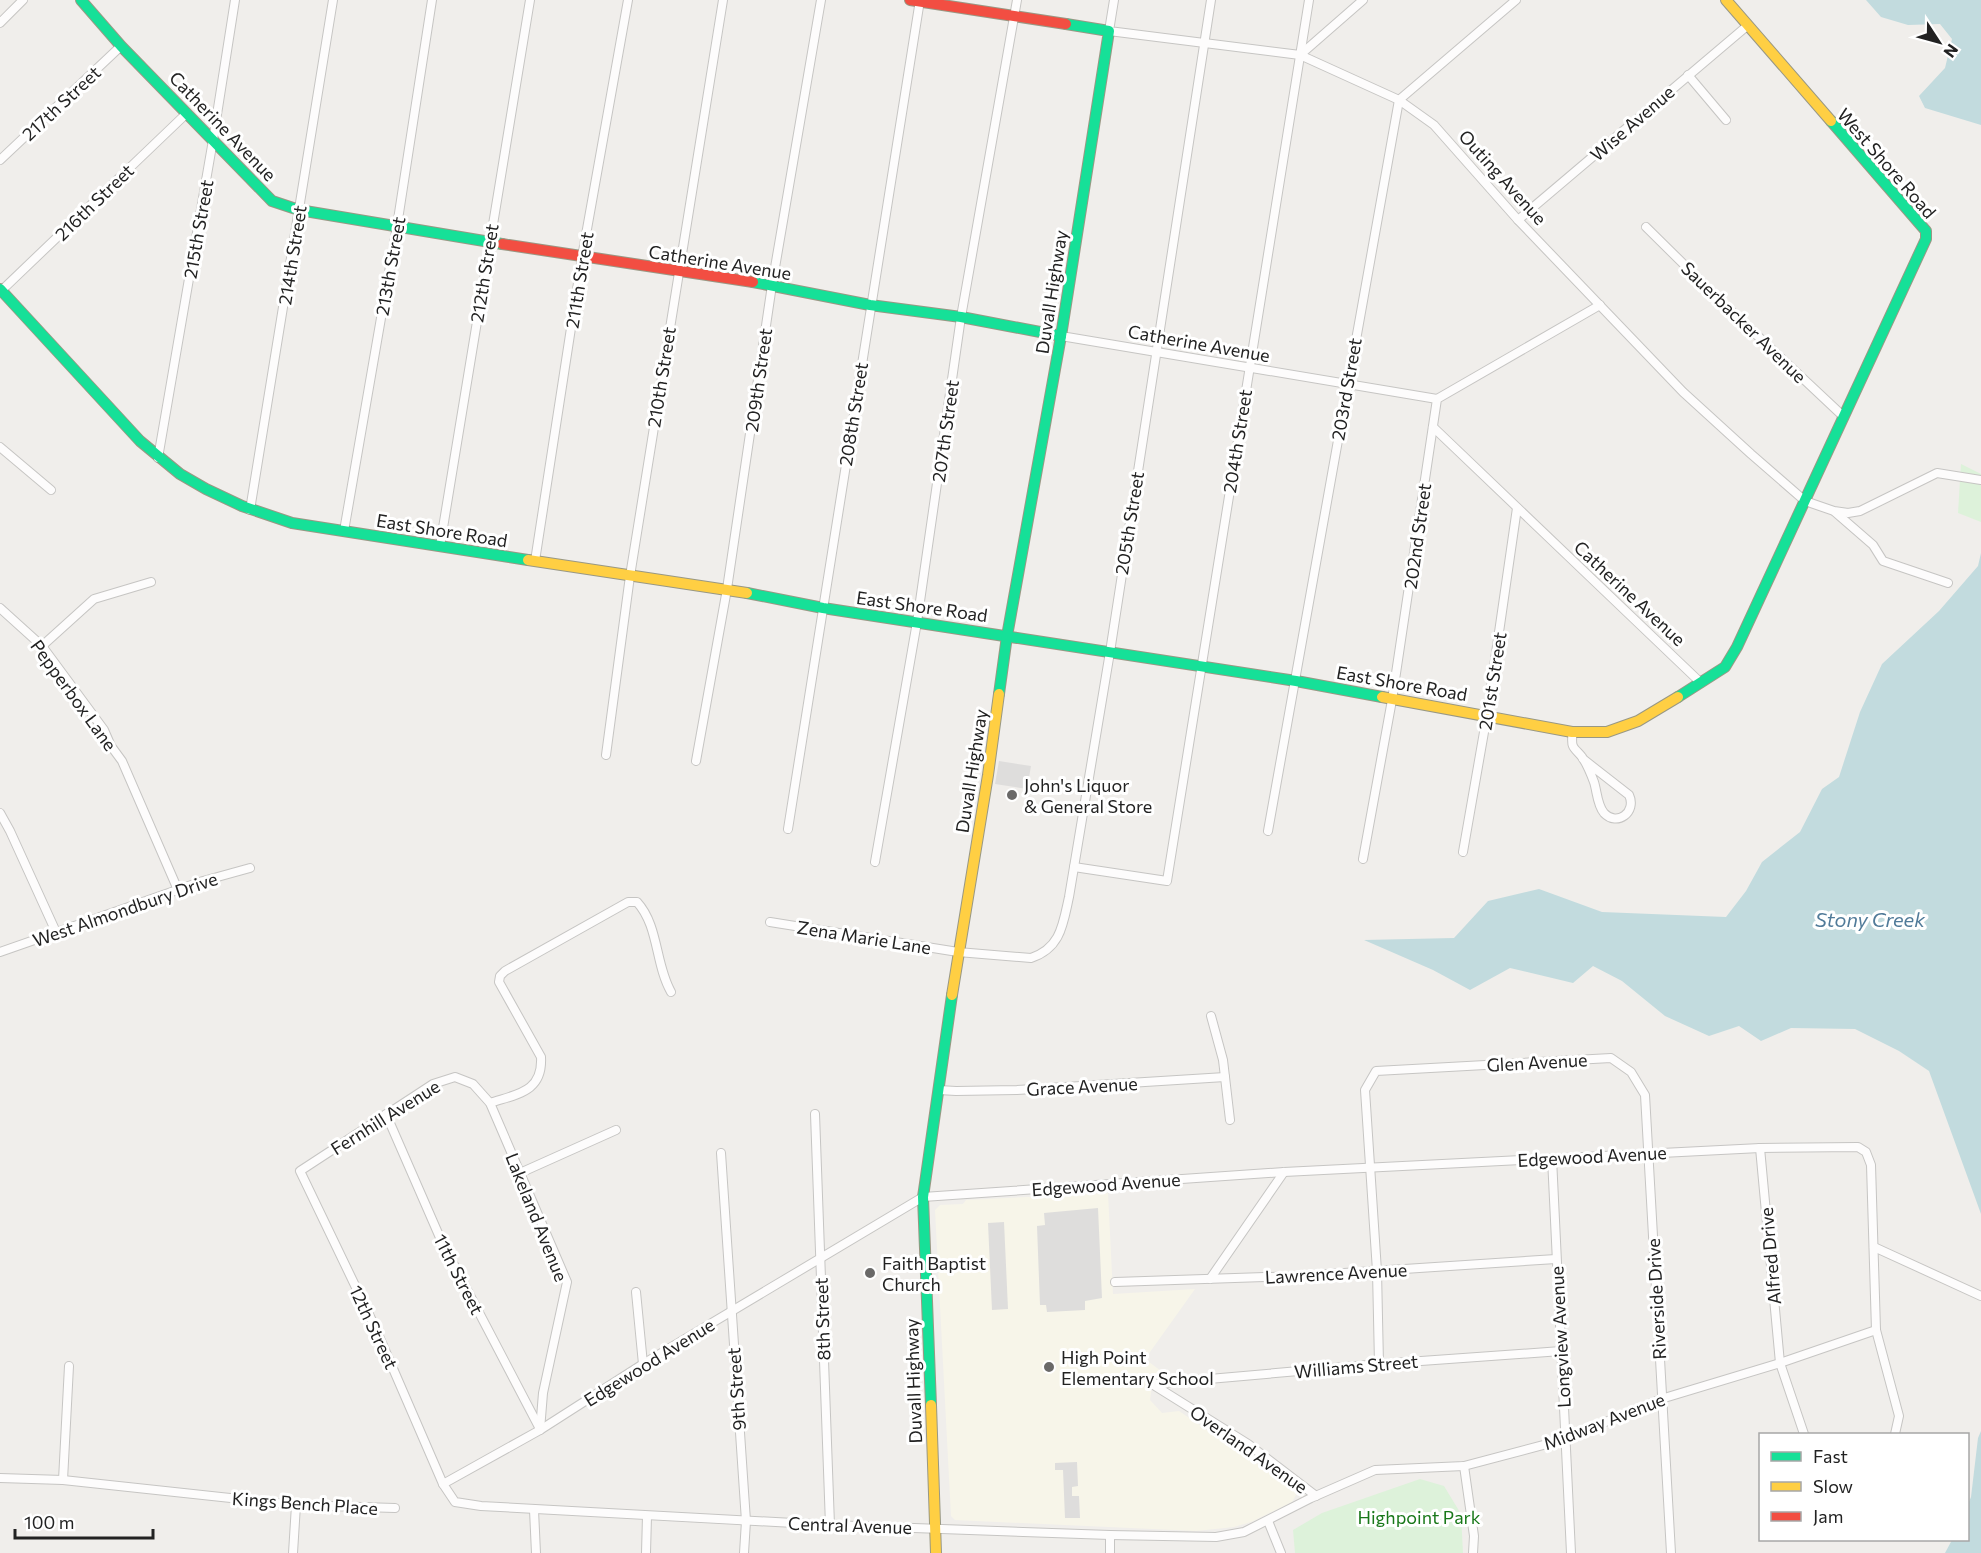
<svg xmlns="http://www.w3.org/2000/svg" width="1981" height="1553" viewBox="0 0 1981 1553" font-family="Commissioner,sans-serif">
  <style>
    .education { fill: #f7f5e9 }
    .park { fill: #ddf2da }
    .parking { fill: #dedddc }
    .water { fill: #c2dbde }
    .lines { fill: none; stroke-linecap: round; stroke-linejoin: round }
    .street-casing { stroke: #c6c5c3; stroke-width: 10 }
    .fast-casing { stroke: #999884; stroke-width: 12 }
    .slow-casing { stroke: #999884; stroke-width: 12 }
    .jam-casing { stroke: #999884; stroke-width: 12 }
    .street { stroke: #fdfcfc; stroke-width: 8 }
    .fast { stroke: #16e098; stroke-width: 10 }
    .slow { stroke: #ffcf43; stroke-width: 10 }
    .jam { stroke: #f24e42; stroke-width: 10 }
    .poi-dot { fill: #6a6968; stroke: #fff; stroke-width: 2 }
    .labels { text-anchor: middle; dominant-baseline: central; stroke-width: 6; stroke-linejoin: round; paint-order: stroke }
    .street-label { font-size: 18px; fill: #222; stroke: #fff }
    .poi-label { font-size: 18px; fill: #222; stroke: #fff; text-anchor: start }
    .park-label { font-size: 18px; fill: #187819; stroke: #fff }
    .water-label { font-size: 20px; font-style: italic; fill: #517b99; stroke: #fff }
  </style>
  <rect width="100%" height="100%" fill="#f0eeeb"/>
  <polygon class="education" points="1108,1193 1113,1294 1195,1289 1145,1359 1165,1374 1152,1384 1150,1400 1162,1413 1179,1411 1294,1489 1296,1495 1292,1502 1251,1522 1234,1527 1196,1531 955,1520 951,1516 935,1210 940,1205 963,1204 966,1200"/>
  <g class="park">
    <polygon points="1961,464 1981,474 1981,522 1958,513"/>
    <polygon points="1420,1479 1444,1486 1461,1514 1463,1553 1295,1553 1293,1530 1322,1513"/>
  </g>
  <g class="parking">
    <polygon points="999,761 1031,766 1027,789 995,784"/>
    <polygon points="1098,1208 1102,1298 1085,1301 1085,1310 1047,1312 1046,1305 1040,1305 1037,1226 1045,1225 1044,1213"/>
    <polygon points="1004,1222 1008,1309 992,1310 988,1223"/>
    <polygon points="1077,1462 1078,1486 1072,1487 1072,1496 1079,1496 1080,1518 1065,1518 1063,1470 1055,1470 1055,1463"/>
  </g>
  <g class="water">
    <polygon points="1866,0 1981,0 1981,125 1925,108 1919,96 1945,68 1952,39 1940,24 1908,25 1881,17"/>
    <polygon points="1981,553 1981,1214 1929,1071 1899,1051 1855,1029 1791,1028 1761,1041 1739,1026 1709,1036 1665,1016 1622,981 1593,966 1573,983 1510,968 1470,990 1433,970 1364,940 1454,938 1488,901 1539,889 1602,912 1726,917 1746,891 1762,862 1800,832 1822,789 1839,777 1860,712 1882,664 1939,611 1978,566"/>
    <polygon points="1981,1431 1981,1553 1945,1553 1952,1540 1968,1540 1968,1504 1971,1497 1978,1438"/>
  </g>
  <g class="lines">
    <g class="street-casing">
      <g id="street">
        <polyline points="1114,0 1109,31 1300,55 1399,100 1434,125 1518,220 1683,392 1751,454 1805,501 1834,511 1848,513 1860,511 1937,473 1981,480"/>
        <polyline points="0,23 23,0"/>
        <polyline points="1300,55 1363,0"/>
        <polyline points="1688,75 1726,120"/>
        <polyline points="0,160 121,46"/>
        <polyline points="1518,220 1747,26"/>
        <polyline points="1646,227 1729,309 1844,417"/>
        <polyline points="2,290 187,113"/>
        <polyline points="1061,336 1437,399"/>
        <polyline points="1433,427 1701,683"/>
        <polyline points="0,447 51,490"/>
        <polyline points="158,458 213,140 235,0"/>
        <polyline points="250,510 333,0"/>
        <polyline points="1835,512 1873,545 1883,561 1948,583"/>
        <polyline points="344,531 397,226 432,0"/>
        <polyline points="440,546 530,0"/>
        <polyline points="535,561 582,257 628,0"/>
        <polyline points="0,608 42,646 104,730 111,746 122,761 178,890"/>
        <polyline points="42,646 94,599 151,582"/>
        <path d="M 1572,732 C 1573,735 1571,742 1573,746 C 1574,749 1579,753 1582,757 C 1587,764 1591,774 1594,782 C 1597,791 1597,805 1604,813 C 1617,827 1637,812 1629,795 L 1583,759"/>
        <polyline points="606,755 630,576 723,0"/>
        <polyline points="696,761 727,589 772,285 821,0"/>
        <polyline points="0,813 10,831 56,932"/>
        <polyline points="788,829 920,0"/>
        <polyline points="1268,831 1399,100 1516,0"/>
        <polyline points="1463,852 1487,715 1517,508"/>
        <polyline points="1363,859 1392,700 1437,399 1600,305"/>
        <polyline points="875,862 917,622 961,317 1017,0"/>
        <polyline points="1074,867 1167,881 1309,0"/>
        <path d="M 770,922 L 958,952 L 1031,958 C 1061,948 1063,924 1069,897 L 1110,652 L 1211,0"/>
        <polyline points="0,952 203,881 250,868"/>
        <polyline points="1211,1016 1223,1060 1230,1120"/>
        <polyline points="939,1090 956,1091 1017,1090 1225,1077"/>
        <path d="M 490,1103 C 517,1094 543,1092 541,1057 L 499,982 L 500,976 L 505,971 L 628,902 L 637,902 C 659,926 655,964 671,992"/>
        <polyline points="386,1114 441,1240 540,1429"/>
        <polyline points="815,1114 830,1525"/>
        <polyline points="1760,1148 1780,1363 1804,1434"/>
        <polyline points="721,1153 746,1521 744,1553"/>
        <polyline points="1552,1158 1571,1553"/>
        <polyline points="520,1173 616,1130"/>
        <polyline points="1874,1247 1981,1296"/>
        <polyline points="1210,1279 1284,1172"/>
        <polyline points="1115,1282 1298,1276 1556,1259"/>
        <polyline points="636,1292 643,1364"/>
        <polyline points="1379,1364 1377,1271 1365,1090 1376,1071 1611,1058 1631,1072 1645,1095 1671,1553"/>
        <polyline points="1152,1384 1379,1364 1561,1351"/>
        <polyline points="1152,1384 1248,1444 1316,1496"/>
        <polyline points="540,1430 543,1393 567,1282 490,1103 473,1084 455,1077 433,1084 300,1171 375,1327 443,1484 455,1502 481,1506 830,1525 1110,1535 1216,1537 1244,1532 1311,1498 1375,1470 1464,1466 1562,1440 1661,1399 1780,1363 1876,1330"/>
        <polyline points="1464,1466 1474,1536 1473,1553"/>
        <polyline points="0,1478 63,1480 296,1505 395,1508"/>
        <polyline points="63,1480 69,1366"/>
        <polyline points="443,1484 540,1430 643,1364 923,1197 1284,1172 1760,1148 1858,1147 1866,1152 1871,1165 1876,1330 1899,1416 1895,1434"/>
        <polyline points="534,1510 536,1553"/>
        <polyline points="1268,1521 1281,1553"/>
        <polyline points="1110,1535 1110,1553"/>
        <polyline points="293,1553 296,1505"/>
        <polyline points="646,1553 647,1516"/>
      </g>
    </g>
    <g class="fast-casing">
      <g id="fast">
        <polyline points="81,0 121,46 272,201 299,210 502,244"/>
        <polyline points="753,282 870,305 961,317 1061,336"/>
        <polyline points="0,289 140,441 180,474 206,489 242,506 292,523 528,560"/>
        <polyline points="747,593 823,608 1296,681 1382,697"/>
        <polyline points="999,694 1007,636 1061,336 1109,31 1066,24"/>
        <polyline points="1678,697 1725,667 1737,647 1926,239 1926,231 1831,121"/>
        <polyline points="931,1405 923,1197 952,995"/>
      </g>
    </g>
    <g class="slow-casing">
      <g id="slow">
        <polyline points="1726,0 1831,121"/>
        <polyline points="528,560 747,593"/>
        <polyline points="1382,697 1572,732 1607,732 1638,721 1678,697"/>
        <polyline points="952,995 988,775 999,694"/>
        <polyline points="931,1405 936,1553"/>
      </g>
    </g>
    <g class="jam-casing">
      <g id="jam">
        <polyline points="910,0 1066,24"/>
        <polyline points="502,244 753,282"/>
      </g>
    </g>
    <use href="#street" class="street"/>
    <use href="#fast" class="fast"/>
    <use href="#slow" class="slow"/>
    <use href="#jam" class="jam"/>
  </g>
  <g class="poi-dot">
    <circle cx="1012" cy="795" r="6"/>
    <circle cx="870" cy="1273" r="6"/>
    <circle cx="1049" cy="1367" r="6"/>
  </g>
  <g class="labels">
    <g class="street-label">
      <text transform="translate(61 103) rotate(-43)">217th Street</text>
      <text transform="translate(1632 123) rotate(-41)">Wise Avenue</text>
      <text transform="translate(223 126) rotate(46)">Catherine Avenue</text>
      <text transform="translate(1887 163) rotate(49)">West Shore Road</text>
      <text transform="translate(1503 177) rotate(48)">Outing Avenue</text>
      <text transform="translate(94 202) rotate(-44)">216th Street</text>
      <text transform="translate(198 229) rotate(-80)">215th Street</text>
      <text transform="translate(292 255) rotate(-81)">214th Street</text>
      <text transform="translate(720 262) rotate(9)">Catherine Avenue</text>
      <text transform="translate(390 266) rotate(-80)">213th Street</text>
      <text transform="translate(484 273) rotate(-81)">212th Street</text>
      <text transform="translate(579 280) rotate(-81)">211th Street</text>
      <text transform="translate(1051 292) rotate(-81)">Duvall Highway</text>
      <text transform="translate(1744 322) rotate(44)">Sauerbacker Avenue</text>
      <text transform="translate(1199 343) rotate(10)">Catherine Avenue</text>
      <text transform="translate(661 377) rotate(-81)">210th Street</text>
      <text transform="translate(758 380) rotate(-82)">209th Street</text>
      <text transform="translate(1346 389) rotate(-80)">203rd Street</text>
      <text transform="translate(853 414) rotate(-81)">208th Street</text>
      <text transform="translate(945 431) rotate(-82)">207th Street</text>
      <text transform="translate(1237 441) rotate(-81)">204th Street</text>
      <text transform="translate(1129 523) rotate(-81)">205th Street</text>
      <text transform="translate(442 530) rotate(9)">East Shore Road</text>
      <text transform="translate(1417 536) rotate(-82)">202nd Street</text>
      <text transform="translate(1630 593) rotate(43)">Catherine Avenue</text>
      <text transform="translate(922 606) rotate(8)">East Shore Road</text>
      <text transform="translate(1492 681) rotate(-81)">201st Street</text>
      <text transform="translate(1402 683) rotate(10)">East Shore Road</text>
      <text transform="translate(74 695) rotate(54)">Pepperbox Lane</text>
      <text transform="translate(971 771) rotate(-81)">Duvall Highway</text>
      <text transform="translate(125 909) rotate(-19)">West Almondbury Drive</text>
      <text transform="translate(864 937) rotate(9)">Zena Marie Lane</text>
      <text transform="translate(1537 1062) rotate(-3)">Glen Avenue</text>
      <text transform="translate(1082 1086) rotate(-3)">Grace Avenue</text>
      <text transform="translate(385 1117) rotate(-32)">Fernhill Avenue</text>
      <text transform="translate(1592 1156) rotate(-3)">Edgewood Avenue</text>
      <text transform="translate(1106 1184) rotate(-4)">Edgewood Avenue</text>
      <text transform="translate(537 1217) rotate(68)">Lakeland Avenue</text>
      <text transform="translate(1770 1256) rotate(-95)">Alfred Drive</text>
      <text transform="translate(1336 1273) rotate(-3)">Lawrence Avenue</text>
      <text transform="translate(459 1274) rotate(63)">11th Street</text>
      <text transform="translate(1656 1299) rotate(-93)">Riverside Drive</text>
      <text transform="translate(822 1319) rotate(-92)">8th Street</text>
      <text transform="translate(374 1327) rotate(65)">12th Street</text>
      <text transform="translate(1560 1337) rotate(-93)">Longview Avenue</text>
      <text transform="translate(649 1362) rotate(-32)">Edgewood Avenue</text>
      <text transform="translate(1356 1366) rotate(-5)">Williams Street</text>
      <text transform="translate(913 1381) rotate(-92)">Duvall Highway</text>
      <text transform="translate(736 1389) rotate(-94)">9th Street</text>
      <text transform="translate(1604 1421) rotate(-21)">Midway Avenue</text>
      <text transform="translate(1249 1449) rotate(35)">Overland Avenue</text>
      <text transform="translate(305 1503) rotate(4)">Kings Bench Place</text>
      <text transform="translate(850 1525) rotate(2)">Central Avenue</text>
    </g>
    <g class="poi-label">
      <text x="1024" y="785">John's Liquor<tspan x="1024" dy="21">&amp; General Store</tspan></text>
      <text x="882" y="1263">Faith Baptist<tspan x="882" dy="21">Church</tspan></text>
      <text x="1061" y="1357">High Point<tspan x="1061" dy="21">Elementary School</tspan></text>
    </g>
    <g class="park-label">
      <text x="1419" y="1517">Highpoint Park</text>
    </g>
    <g class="water-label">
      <text x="1870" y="919">Stony Creek</text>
    </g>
  </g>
  <rect x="1759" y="1433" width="210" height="108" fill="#ffffff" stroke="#a7a7a7" stroke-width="1.5"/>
  <rect x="1771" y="1452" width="30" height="9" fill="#16e098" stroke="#a7a7a7" stroke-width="1.5"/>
  <text x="1813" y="1463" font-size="18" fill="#222222">Fast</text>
  <rect x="1771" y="1482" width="30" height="9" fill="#ffcf43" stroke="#a7a7a7" stroke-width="1.5"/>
  <text x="1813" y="1493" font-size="18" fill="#222222">Slow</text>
  <rect x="1771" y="1512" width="30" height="9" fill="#f24e42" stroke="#a7a7a7" stroke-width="1.5"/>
  <text x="1813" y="1523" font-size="18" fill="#222222">Jam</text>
  <g transform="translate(1939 42) rotate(126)" stroke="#ffffff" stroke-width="4.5" paint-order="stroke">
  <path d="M0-4.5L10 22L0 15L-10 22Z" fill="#222222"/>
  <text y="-9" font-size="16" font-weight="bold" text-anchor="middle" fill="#222222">N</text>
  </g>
  <path d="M15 1529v9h138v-9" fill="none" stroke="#222222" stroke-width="3"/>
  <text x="24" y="1529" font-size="18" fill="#222222" stroke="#ffffff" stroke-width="4.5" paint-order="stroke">100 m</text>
</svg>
